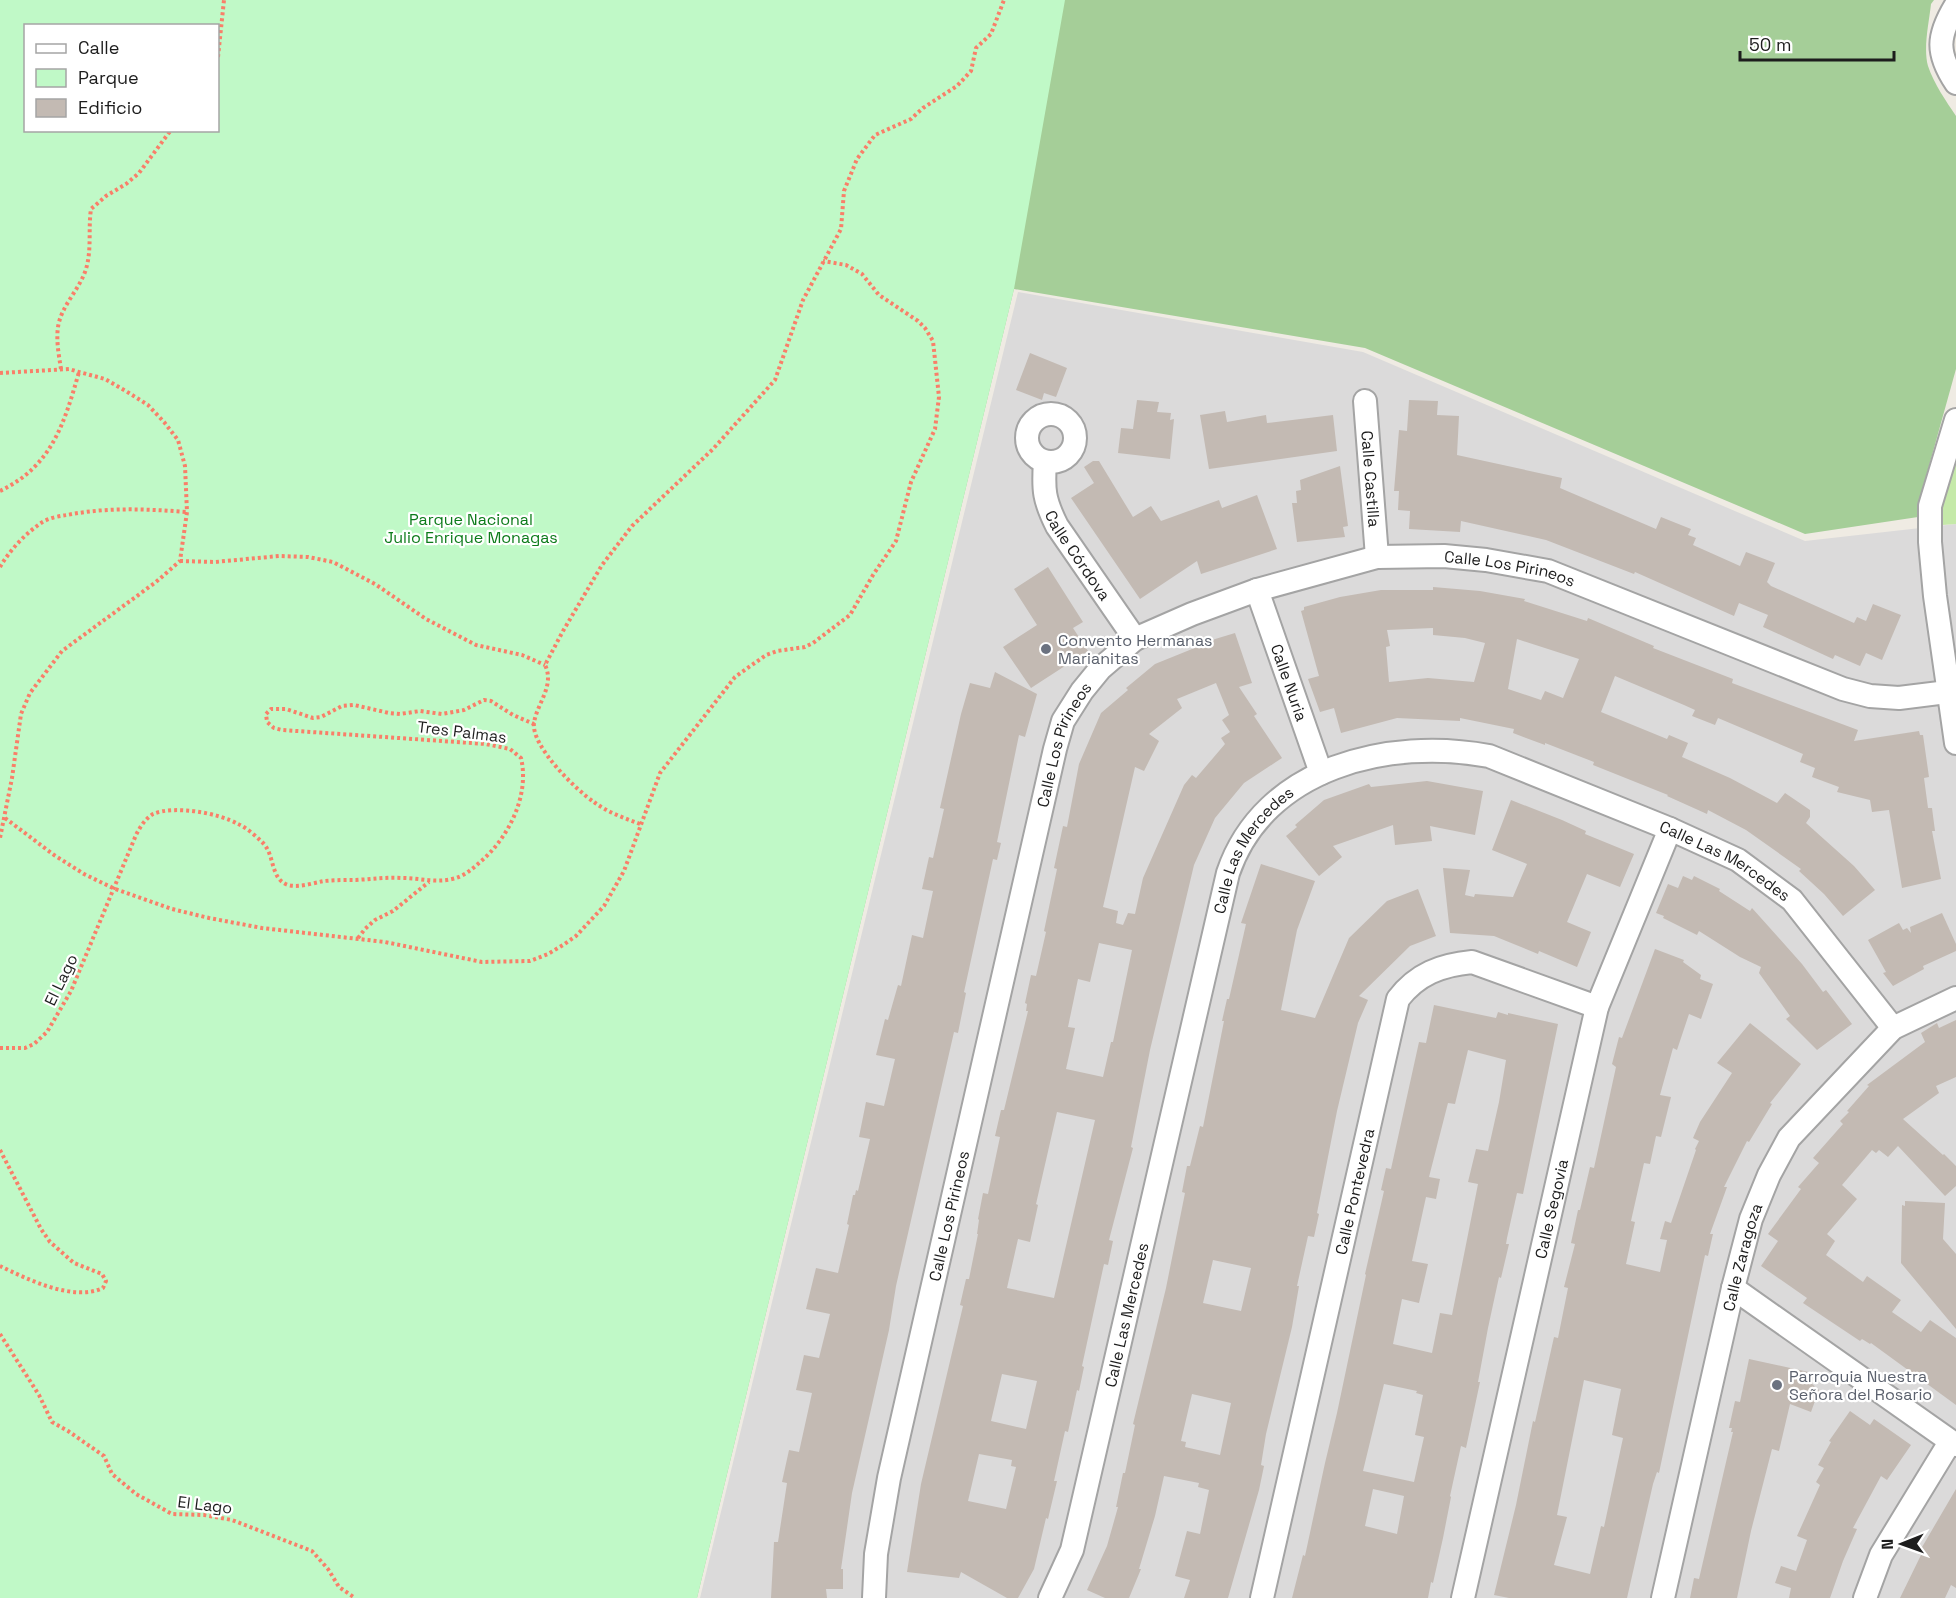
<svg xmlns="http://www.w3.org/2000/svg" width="1956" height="1598" viewBox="0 0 1956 1598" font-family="'Space Grotesk',sans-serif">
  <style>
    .residential { fill: #dbdada }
    .grass { fill: #c5e9a9 }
    .forest { fill: #a5ce98; fill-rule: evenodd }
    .park { fill: #c0f9c7; fill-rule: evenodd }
    .building { fill: #c3bab3; fill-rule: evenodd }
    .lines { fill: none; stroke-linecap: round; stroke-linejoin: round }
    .minor-casing { stroke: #a4a4a4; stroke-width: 26 }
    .path { stroke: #f97f69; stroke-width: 4; stroke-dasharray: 3 3; stroke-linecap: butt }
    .minor { stroke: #fff; stroke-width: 22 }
    .worship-dot { fill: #6b7280; stroke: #fff; stroke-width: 2 }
    .labels { text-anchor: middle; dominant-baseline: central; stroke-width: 4.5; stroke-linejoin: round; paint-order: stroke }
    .street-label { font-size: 16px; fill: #1d1d1d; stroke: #fff }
    .park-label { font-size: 16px; fill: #0c7b1a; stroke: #fff }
    .worship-label { font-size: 16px; fill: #5b616d; stroke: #fff; text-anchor: start }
  </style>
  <rect width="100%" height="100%" fill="#efebe3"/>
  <polygon class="residential" points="1018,292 1363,352 1805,541 1956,524 1956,1598 700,1598"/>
  <polygon class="grass" points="1956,455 1956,524 1942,525 1942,508"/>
  <path class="forest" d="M 0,0 L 1934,0 L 1931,4 C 1929,23 1923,48 1928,66 C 1934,84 1946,101 1956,116 L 1956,369 L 1924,484 L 1918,517 L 1805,534 L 1365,348 L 1014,289 L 697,1598 L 0,1598 ZM 26,26 L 218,26 L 218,130 L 26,130 Z"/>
  <path class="park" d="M 0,0 L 1065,0 L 1014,289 L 697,1598 L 0,1598 ZM 26,26 L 218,26 L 218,130 L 26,130 Z"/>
  <g class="building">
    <polygon points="1030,353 1067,368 1056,397 1044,393 1042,400 1016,390"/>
    <polygon points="1137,400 1159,402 1157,412 1171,413 1170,420 1174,419 1170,459 1118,453 1121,428 1133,429"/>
    <polygon points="1409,400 1438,401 1437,415 1459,416 1457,455 1562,478 1560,488 1656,529 1661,517 1691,529 1688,535 1696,538 1693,545 1740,566 1746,552 1775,563 1767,582 1771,586 1854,623 1857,617 1866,621 1873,604 1901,615 1882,660 1866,653 1860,666 1835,655 1833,659 1763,627 1768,615 1739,603 1734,616 1635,572 1634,574 1546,540 1461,521 1460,532 1409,529 1410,511 1398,510 1399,491 1394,491 1399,430 1407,431"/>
    <polygon points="1225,411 1227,422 1266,415 1267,423 1333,415 1337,451 1209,469 1200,415"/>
    <polygon points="1093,461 1099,461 1133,517 1151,506 1161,521 1219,500 1222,508 1257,495 1277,549 1201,574 1197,561 1140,599 1071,498 1094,483 1084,467"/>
    <polygon points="1340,466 1348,526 1343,527 1345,537 1297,542 1292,503 1297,503 1296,491 1301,490 1300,480"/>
    <polygon points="1048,567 1083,622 1073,628 1088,651 1031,688 1003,647 1037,625 1014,589"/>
    <path d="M 1433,587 L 1480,591 L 1525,599 L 1524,601 L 1587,621 L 1588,618 L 1654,646 L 1653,648 L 1733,679 L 1732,683 L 1858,730 L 1854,741 L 1919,731 L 1920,735 L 1923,735 L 1929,777 L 1924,778 L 1928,808 L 1932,808 L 1935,831 L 1932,831 L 1941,879 L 1902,888 L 1889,810 L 1872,812 L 1870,800 L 1837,792 L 1839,787 L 1812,777 L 1815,768 L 1800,762 L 1803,754 L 1718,718 L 1715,725 L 1692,716 L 1695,710 L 1684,705 L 1615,676 L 1601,712 L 1667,739 L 1669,735 L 1688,743 L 1682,757 L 1730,778 L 1777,803 L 1785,793 L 1810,810 L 1810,817 L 1806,823 L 1854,866 L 1875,890 L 1843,916 L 1824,894 L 1799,871 L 1801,869 L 1746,830 L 1708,810 L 1707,814 L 1667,796 L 1668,795 L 1593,765 L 1594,762 L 1545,743 L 1545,745 L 1513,733 L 1514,729 L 1460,718 L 1460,721 L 1397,718 L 1341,733 L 1334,708 L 1320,712 L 1308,679 L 1319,676 L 1301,611 L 1304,610 L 1304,607 L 1340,597 L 1381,590 L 1433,590 ZM 1433,628 L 1433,635 L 1465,638 L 1485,643 L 1474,682 L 1428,678 L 1389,682 L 1386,647 L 1390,646 L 1387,630 ZM 1517,639 L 1579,659 L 1563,698 L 1545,691 L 1541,700 L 1508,689 Z"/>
    <path d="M 1235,633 L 1252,683 L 1239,687 L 1257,714 L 1254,716 L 1282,758 L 1244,783 L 1215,818 L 1194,865 L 1150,1050 L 1131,1147 L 1133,1148 L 1109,1240 L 1113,1241 L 1108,1265 L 1104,1264 L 1082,1366 L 1084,1367 L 1079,1391 L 1077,1390 L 1068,1432 L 1065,1431 L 1054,1481 L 1057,1481 L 1048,1519 L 1046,1518 L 1034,1569 L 1018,1598 L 1007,1598 L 961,1572 L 959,1578 L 907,1572 L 921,1484 L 963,1306 L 960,1305 L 966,1279 L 969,1279 L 978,1234 L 977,1234 L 979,1220 L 978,1219 L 983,1193 L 988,1194 L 1000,1137 L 995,1136 L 1001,1110 L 1004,1110 L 1028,1011 L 1026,1011 L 1027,1004 L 1025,1003 L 1031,975 L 1036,976 L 1046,932 L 1044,931 L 1057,869 L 1054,868 L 1063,826 L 1067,827 L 1079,764 L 1101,713 L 1128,690 L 1126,688 L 1155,664 L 1202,645 L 1202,643 ZM 1216,683 L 1229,715 L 1222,720 L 1230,732 L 1221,738 L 1225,744 L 1196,778 L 1192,775 L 1184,785 L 1143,878 L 1135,914 L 1128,913 L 1123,925 L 1116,923 L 1118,911 L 1103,907 L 1135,767 L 1144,771 L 1159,741 L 1149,734 L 1182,708 L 1177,699 ZM 1099,943 L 1132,950 L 1113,1042 L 1111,1042 L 1103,1077 L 1066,1069 L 1075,1028 L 1068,1027 L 1078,979 L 1090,982 ZM 1057,1112 L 1095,1120 L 1054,1298 L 1007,1288 L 1018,1239 L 1030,1242 L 1038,1205 L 1036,1204 ZM 1002,1374 L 1037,1381 L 1026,1429 L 991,1421 ZM 979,1454 L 1012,1460 L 1011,1466 L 1016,1467 L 1006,1509 L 968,1501 Z"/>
    <polygon points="995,672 1037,694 1025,737 1019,735 997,842 1001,843 997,860 993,859 964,992 966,993 958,1033 954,1032 896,1286 889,1330 852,1493 841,1569 843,1569 843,1589 826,1589 827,1598 771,1598 774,1542 778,1542 787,1483 782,1482 789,1450 799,1452 812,1393 796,1390 804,1355 819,1358 830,1314 806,1309 816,1268 838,1273 849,1225 847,1224 853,1195 855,1195 856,1190 858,1191 870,1139 859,1137 866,1102 884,1106 895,1059 876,1055 885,1019 888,1020 898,985 901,986 912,935 923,938 933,891 922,889 929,857 933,858 944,809 940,808 961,714 970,683 990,688"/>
    <polygon points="1427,781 1483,791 1475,835 1430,826 1432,841 1395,845 1393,825 1333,846 1342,857 1319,876 1286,836 1297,827 1295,825 1324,800 1369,784 1371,787"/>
    <polygon points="1511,800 1562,820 1586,831 1585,834 1634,854 1620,887 1587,874 1567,922 1591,932 1577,967 1539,951 1538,954 1494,936 1450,933 1443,868 1470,870 1465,895 1474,897 1475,894 1513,897 1527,864 1492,850"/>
    <path d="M 1261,864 L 1315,881 L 1297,930 L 1281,1010 L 1315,1018 L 1349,938 L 1387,901 L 1418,889 L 1436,936 L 1410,946 L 1359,996 L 1368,1000 L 1358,1023 L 1337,1111 L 1317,1213 L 1319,1214 L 1314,1237 L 1308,1236 L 1297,1286 L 1299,1286 L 1292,1327 L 1266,1434 L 1261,1465 L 1264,1466 L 1259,1490 L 1228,1598 L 1184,1598 L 1190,1580 L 1175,1576 L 1187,1531 L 1200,1534 L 1209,1490 L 1198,1487 L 1199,1483 L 1164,1476 L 1155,1516 L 1139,1569 L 1141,1569 L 1129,1598 L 1105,1598 L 1087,1590 L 1107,1546 L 1118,1507 L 1116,1507 L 1123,1473 L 1125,1473 L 1135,1425 L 1133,1424 L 1166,1288 L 1185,1193 L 1182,1192 L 1187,1166 L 1190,1166 L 1200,1126 L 1203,1127 L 1224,1021 L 1222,1021 L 1227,999 L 1229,999 L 1246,924 L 1241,923 ZM 1213,1260 L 1251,1268 L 1241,1311 L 1203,1303 ZM 1192,1394 L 1231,1403 L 1220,1455 L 1185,1447 L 1186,1442 L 1181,1441 Z"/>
    <polygon points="1683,876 1692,880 1694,876 1720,889 1719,891 1750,911 1752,908 1802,964 1823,992 1826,990 1852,1024 1817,1050 1786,1019 1790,1016 1759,973 1761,967 1740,957 1699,931 1697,935 1663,918 1664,916 1656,913 1668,884 1678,888"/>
    <polygon points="1942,913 1956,944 1956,951 1923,966 1924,969 1893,986 1883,973 1886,972 1868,940 1899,923 1903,930 1907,928 1911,933 1910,927"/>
    <path d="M 1655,949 L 1684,960 L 1683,962 L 1701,975 L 1700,979 L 1713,984 L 1701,1019 L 1689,1014 L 1677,1050 L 1673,1048 L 1660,1095 L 1671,1097 L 1661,1137 L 1656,1136 L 1650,1164 L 1644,1163 L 1631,1221 L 1635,1222 L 1626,1264 L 1660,1272 L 1667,1240 L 1660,1239 L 1665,1221 L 1671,1223 L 1696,1150 L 1695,1149 L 1699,1141 L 1693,1138 L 1700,1122 L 1732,1073 L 1717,1063 L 1750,1023 L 1801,1064 L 1770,1103 L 1772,1104 L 1749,1142 L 1747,1141 L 1724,1187 L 1727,1187 L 1710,1234 L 1713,1234 L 1708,1256 L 1705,1255 L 1659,1473 L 1657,1472 L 1653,1484 L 1627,1598 L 1509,1598 L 1494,1595 L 1516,1505 L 1533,1421 L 1535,1422 L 1554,1337 L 1558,1338 L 1568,1288 L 1564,1287 L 1575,1244 L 1571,1243 L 1578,1210 L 1580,1210 L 1590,1167 L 1594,1168 L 1616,1067 L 1612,1064 L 1619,1037 L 1622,1038 ZM 1584,1380 L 1621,1389 L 1612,1435 L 1623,1438 L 1604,1527 L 1601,1526 L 1590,1574 L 1554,1565 L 1567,1517 L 1557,1515 Z"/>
    <path d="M 1434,1005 L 1496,1018 L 1498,1012 L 1508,1015 L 1508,1013 L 1558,1024 L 1523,1194 L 1517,1193 L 1507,1238 L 1506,1244 L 1509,1244 L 1501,1278 L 1499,1277 L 1488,1328 L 1478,1382 L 1480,1382 L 1466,1448 L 1461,1446 L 1450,1496 L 1451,1497 L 1443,1538 L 1433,1583 L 1431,1582 L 1428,1598 L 1292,1598 L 1303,1555 L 1305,1556 L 1325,1463 L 1337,1413 L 1366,1275 L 1365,1274 L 1384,1191 L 1381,1190 L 1386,1168 L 1391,1169 L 1419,1042 L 1426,1043 ZM 1468,1050 L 1506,1060 L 1499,1102 L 1488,1151 L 1476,1149 L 1468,1182 L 1478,1184 L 1452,1315 L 1440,1313 L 1432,1353 L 1393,1344 L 1402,1299 L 1419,1303 L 1428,1264 L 1412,1261 L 1426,1197 L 1436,1199 L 1440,1179 L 1429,1177 L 1448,1103 L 1455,1104 ZM 1384,1384 L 1417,1391 L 1416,1393 L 1423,1395 L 1415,1435 L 1424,1437 L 1414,1482 L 1363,1471 ZM 1373,1489 L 1404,1496 L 1397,1534 L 1365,1526 Z"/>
    <polygon points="1956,1020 1956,1077 1936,1086 1939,1093 1903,1119 1943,1155 1944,1154 1956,1166 1956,1186 1945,1196 1898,1146 1888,1157 1879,1150 1876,1153 1872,1150 1842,1185 1857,1199 1827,1234 1835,1241 1826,1255 1863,1282 1867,1276 1901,1300 1892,1312 1921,1332 1930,1320 1956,1338 1956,1405 1871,1343 1870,1344 1862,1339 1860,1341 1803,1303 1807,1298 1761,1266 1778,1241 1768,1234 1801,1189 1798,1187 1819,1163 1813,1158 1843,1124 1840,1121 1849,1112 1847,1111 1869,1086 1867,1085 1925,1042 1921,1033 1937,1023 1939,1028"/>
    <polygon points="1905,1201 1945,1203 1943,1239 1956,1254 1956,1329 1901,1263 1902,1205 1905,1206"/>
    <polygon points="1749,1359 1813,1373 1811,1383 1819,1390 1811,1412 1790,1404 1779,1451 1772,1449 1751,1531 1737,1598 1690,1598 1694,1578 1699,1579 1733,1432 1731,1432 1732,1428 1729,1428 1735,1401 1740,1402"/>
    <polygon points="1850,1411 1870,1425 1874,1419 1911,1445 1887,1480 1881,1476 1853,1528 1857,1529 1843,1561 1830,1598 1789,1598 1791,1588 1775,1583 1781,1566 1796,1571 1807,1540 1797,1536 1820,1485 1816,1482 1824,1468 1818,1465 1831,1442 1829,1441"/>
    <polygon points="1956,1489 1956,1588 1951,1585 1945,1598 1900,1598 1921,1555 1918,1554"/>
  </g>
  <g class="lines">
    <g class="minor-casing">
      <g id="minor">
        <path d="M 1956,5 C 1937,36 1936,53 1956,83"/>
        <path id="s1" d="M 1365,401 L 1377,557"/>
        <circle cx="1051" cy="438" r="24"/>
        <polyline points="1956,420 1930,506 1930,542 1935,596 1956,743"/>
        <path id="s2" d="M 1045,462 C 1043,490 1044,500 1057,526 L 1135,639"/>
        <path id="s3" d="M 1257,590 L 1321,773"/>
        <polyline points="1733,1288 1956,1445"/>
        <path id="s4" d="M 874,1598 L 876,1554 L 889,1478 L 1055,749 L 1063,721 L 1082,691 L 1100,669 L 1135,639 L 1192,614 L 1257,590 L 1377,557 L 1444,556 L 1486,560 L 1548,571 L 1843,689 L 1870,696 L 1899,698 L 1956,691"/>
        <path id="s5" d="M 1050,1598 L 1072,1550 L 1228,873 C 1264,767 1389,737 1489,756 L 1670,829 L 1738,860 L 1792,900 L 1893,1028"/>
        <path id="s6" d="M 1262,1598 L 1398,999 C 1417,974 1441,965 1472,962 L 1597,1007"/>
        <path id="s7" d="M 1463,1598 L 1597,1007 L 1670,829"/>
        <path id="s8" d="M 1663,1598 L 1733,1288 L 1751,1219 L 1769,1175 L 1789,1138 L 1893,1028 L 1956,998"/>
        <polyline points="1865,1598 1881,1555 1950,1442"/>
      </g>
    </g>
    <g class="path">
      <polyline points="218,57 224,0"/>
      <path d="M 61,369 C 59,356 56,341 58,327 C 61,306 80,289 86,269 C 92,249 88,229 91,209 L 106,196 L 126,184 L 139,173 L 171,130"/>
      <polyline points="0,373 69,369 79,372 105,379 129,393 148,405 164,422 178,440 185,466 187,512 180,561 156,582 62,651 30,693 21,714 12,778 0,838"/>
      <path d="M 0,491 C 52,466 64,424 79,372"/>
      <polyline points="180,561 215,562 279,556 308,557 333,562 375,584 426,619 476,645 522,655 545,665"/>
      <path d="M 0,567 C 10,550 25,534 41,523 C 48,518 59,516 67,515 C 108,507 146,509 187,512"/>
      <polyline points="5,818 54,855 84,874 115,889 172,909 209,918 262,928 385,942 482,962 530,961 548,954 563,945 576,936 604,906 624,871 660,773 735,677 766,655 777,651 805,647 813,643 850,615 873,575 896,541 911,482 935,429 939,397 933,341 925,328 918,321 879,295 862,274 846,265 823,261"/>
      <path d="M 640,824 C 624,818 607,812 594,802 C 576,790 531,746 534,723 C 537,703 555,686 545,665 L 563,631 L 602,565 L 632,526 L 713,449 L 775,380 L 803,300 L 841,229 L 844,191 L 857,159 L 875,135 L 911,119 L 923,108 L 957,86 L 971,71 L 976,48 L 991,34 L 1004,0"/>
      <polyline points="358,938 365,929 375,920 393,911 429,882"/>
      <path d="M 0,1048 L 25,1048 L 34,1044 L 47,1032 L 71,991 L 136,835 C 140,827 145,819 153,814 C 174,805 219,813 238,824 C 247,828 256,836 263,843 C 275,855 270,879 288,885 C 299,888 313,883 324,881 C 335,880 346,880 356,880 C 372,879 387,877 402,878 C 419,878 435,883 452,879 C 463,877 471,870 479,863 C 508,839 530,796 521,758 L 510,749 L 486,744 L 282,730 L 274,728 L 267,722 L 266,714 L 271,709 L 286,709 L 313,718 L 321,717 L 342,706 L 354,705 L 389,713 L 400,714 L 420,711 L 442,714 L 464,710 L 484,700 L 491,701 L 513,715 L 534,724"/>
      <path d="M 0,1150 L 41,1229 L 50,1242 L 74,1263 L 102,1274 L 106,1281 L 103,1288 C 73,1302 27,1279 0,1266"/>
      <polyline points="0,1334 39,1395 52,1422 68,1431 104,1456 112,1474 136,1494 172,1514 204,1515 232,1520 312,1551 328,1569 339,1587 355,1598"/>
    </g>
    <use href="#minor" class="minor"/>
  </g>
  <g class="worship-dot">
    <circle cx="1046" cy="649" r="6"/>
    <circle cx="1777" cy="1385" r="6"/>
  </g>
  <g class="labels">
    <g class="street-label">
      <text stroke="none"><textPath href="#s1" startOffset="78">Calle Castilla</textPath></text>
      <text stroke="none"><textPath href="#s2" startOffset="102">Calle Córdova</textPath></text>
      <text stroke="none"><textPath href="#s4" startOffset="1398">Calle Los Pirineos</textPath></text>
      <text stroke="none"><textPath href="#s3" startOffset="98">Calle Nuria</textPath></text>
      <text transform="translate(462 732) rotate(7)">Tres Palmas</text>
      <text stroke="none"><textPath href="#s4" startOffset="876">Calle Los Pirineos</textPath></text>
      <text stroke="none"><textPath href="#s5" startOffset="780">Calle Las Mercedes</textPath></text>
      <text stroke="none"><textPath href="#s5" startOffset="1318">Calle Las Mercedes</textPath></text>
      <text transform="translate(61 980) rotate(-64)">El Lago</text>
      <text stroke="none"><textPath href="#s6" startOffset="417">Calle Pontevedra</textPath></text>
      <text stroke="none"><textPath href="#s7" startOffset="399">Calle Segovia</textPath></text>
      <text stroke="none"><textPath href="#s4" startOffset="390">Calle Los Pirineos</textPath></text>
      <text stroke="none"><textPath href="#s8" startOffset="350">Calle Zaragoza</textPath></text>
      <text stroke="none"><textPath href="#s5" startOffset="294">Calle Las Mercedes</textPath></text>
      <text transform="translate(205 1505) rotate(7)">El Lago</text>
    </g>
    <g class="park-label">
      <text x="471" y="519">Parque Nacional<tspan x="471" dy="18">Julio Enrique Monagas</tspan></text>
    </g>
    <g class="worship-label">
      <text x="1058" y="640">Convento Hermanas<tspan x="1058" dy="18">Marianitas</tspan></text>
      <text x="1789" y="1376">Parroquia Nuestra<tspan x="1789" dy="18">Señora del Rosario</tspan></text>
    </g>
  </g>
  <rect x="24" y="24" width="195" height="108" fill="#ffffff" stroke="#a5a5a5" stroke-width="1.5"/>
  <rect x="36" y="44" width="30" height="9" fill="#ffffff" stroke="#a5a5a5" stroke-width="1.5"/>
  <text x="78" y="54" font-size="18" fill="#1d1d1d">Calle</text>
  <rect x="36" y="69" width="30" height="18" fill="#c0f9c7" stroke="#a5a5a5" stroke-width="1.5"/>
  <text x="78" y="84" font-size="18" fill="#1d1d1d">Parque</text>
  <rect x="36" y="99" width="30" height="18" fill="#c3bab3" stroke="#a5a5a5" stroke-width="1.5"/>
  <text x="78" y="114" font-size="18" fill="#1d1d1d">Edificio</text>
  <g transform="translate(1902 1544) rotate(269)" stroke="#ffffff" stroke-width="4.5" paint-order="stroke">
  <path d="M0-4.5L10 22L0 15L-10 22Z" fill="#1d1d1d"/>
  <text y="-9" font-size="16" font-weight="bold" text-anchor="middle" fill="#1d1d1d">N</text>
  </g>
  <path d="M1740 51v9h154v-9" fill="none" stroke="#1d1d1d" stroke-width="3"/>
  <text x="1749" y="51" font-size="18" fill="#1d1d1d" stroke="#ffffff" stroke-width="4.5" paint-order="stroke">50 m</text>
</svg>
